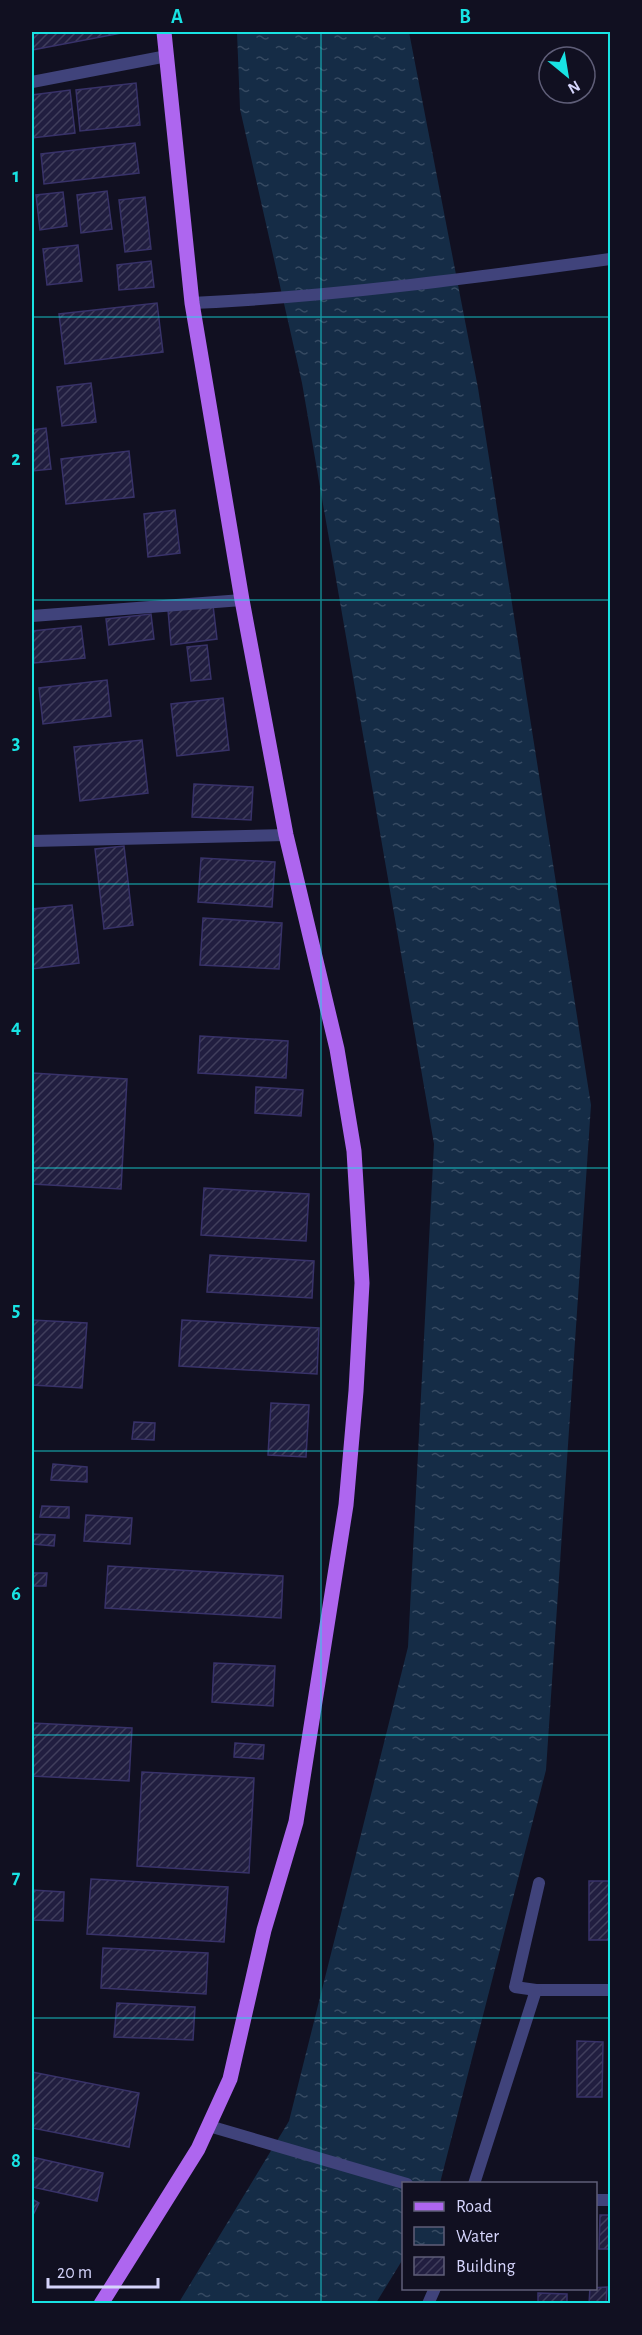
<svg xmlns="http://www.w3.org/2000/svg" width="642" height="2335" viewBox="0 0 642 2335" font-family="'Alegreya Sans',sans-serif">
  <style>
    .water { fill: url(#water-ripples) }
    .building { fill: url(#building-hatch); stroke: #383269; stroke-width: 1.5 }
    .lines { fill: none; stroke-linecap: round; stroke-linejoin: round }
    .street { stroke: #40437b; stroke-width: 12 }
    .primary { stroke: #ae66ef; stroke-width: 15 }
    .grid { fill: none; stroke: #18e3e3; stroke-width: 1.5; stroke-opacity: 0.55 }
    .neatline { fill: none; stroke: #18e3e3; stroke-width: 2 }
    .grid-label { font-size: 20px; text-anchor: middle; font-weight: bold; fill: #18e3e3 }
  </style>
  <defs>
    <pattern id="water-ripples" width="26" height="14" patternUnits="userSpaceOnUse" patternTransform="scale(1.5)"><rect width="26" height="14" fill="#152c46"/><path d="M2 4q2-2 4 0t4 0M15 11q2-2 4 0t4 0" fill="none" stroke="#364a62"/></pattern>
    <pattern id="building-hatch" width="6" height="6" patternUnits="userSpaceOnUse" patternTransform="scale(1.5)"><rect width="6" height="6" fill="#211e40"/><path d="M-1 1l2-2M0 6l6-6M5 7l2-2" fill="none" stroke="#403e5c"/></pattern>
  </defs>
  <rect width="100%" height="100%" fill="#111021"/>
  <polygon class="water" points="237,32 409,32 478,388 591,1105 546,1770 440,2183 404,2184 403,2259 376,2303 178,2304 289,2121 408,1647 434,1144 302,383 240,109"/>
  <g class="building">
    <polygon points="32,32 122,32 122,33 32,50"/>
    <polygon points="136,83 140,125 80,131 76,90"/>
    <polygon points="70,90 75,133 32,138 32,95"/>
    <polygon points="135,143 139,173 44,184 41,154"/>
    <polygon points="107,191 112,229 81,233 77,195"/>
    <polygon points="63,192 67,226 40,230 36,195"/>
    <polygon points="145,197 151,249 125,252 119,200"/>
    <polygon points="78,245 82,281 47,285 43,249"/>
    <polygon points="151,261 154,287 119,290 117,265"/>
    <polygon points="157,303 163,352 65,364 59,314"/>
    <polygon points="91,383 96,422 62,426 57,387"/>
    <polygon points="46,428 51,469 32,471 32,430"/>
    <polygon points="129,451 134,497 66,504 61,459"/>
    <polygon points="175,510 180,553 148,557 144,514"/>
    <polygon points="213,605 217,639 171,645 168,610"/>
    <polygon points="151,614 154,639 109,645 106,619"/>
    <polygon points="81,626 85,658 34,663 32,631"/>
    <polygon points="207,645 211,679 191,681 187,647"/>
    <polygon points="107,680 111,716 43,724 39,688"/>
    <polygon points="223,698 229,750 177,756 171,704"/>
    <polygon points="142,740 148,793 80,801 74,747"/>
    <polygon points="194,784 253,787 251,820 192,817"/>
    <polygon points="124,846 133,925 104,929 95,849"/>
    <polygon points="201,858 275,862 272,907 198,902"/>
    <polygon points="72,905 79,963 32,969 32,909"/>
    <polygon points="203,918 282,923 279,969 200,965"/>
    <polygon points="200,1036 288,1041 286,1078 198,1073"/>
    <polygon points="32,1073 127,1079 121,1189 32,1184"/>
    <polygon points="256,1087 303,1090 301,1116 255,1113"/>
    <polygon points="204,1188 309,1194 306,1241 201,1235"/>
    <polygon points="210,1255 314,1261 312,1298 207,1292"/>
    <polygon points="32,1320 87,1323 82,1388 32,1385"/>
    <polygon points="182,1320 319,1328 317,1374 179,1366"/>
    <polygon points="271,1403 309,1405 306,1457 268,1455"/>
    <polygon points="134,1422 155,1423 154,1440 132,1439"/>
    <polygon points="53,1464 87,1467 87,1482 51,1480"/>
    <polygon points="42,1506 69,1507 69,1518 40,1517"/>
    <polygon points="86,1515 132,1518 130,1544 84,1541"/>
    <polygon points="32,1534 55,1535 54,1546 32,1544"/>
    <polygon points="108,1566 283,1576 281,1618 105,1608"/>
    <polygon points="32,1573 47,1573 46,1586 32,1586"/>
    <polygon points="214,1663 275,1666 273,1706 212,1702"/>
    <polygon points="32,1723 132,1728 129,1781 32,1776"/>
    <polygon points="235,1743 264,1745 263,1759 234,1757"/>
    <polygon points="142,1772 254,1778 249,1873 137,1866"/>
    <polygon points="91,1879 228,1887 224,1942 87,1934"/>
    <rect x="589" y="1881" width="21" height="59"/>
    <polygon points="32,1890 64,1892 63,1921 32,1920"/>
    <polygon points="103,1948 208,1953 206,1994 101,1988"/>
    <polygon points="117,2003 195,2007 193,2040 114,2037"/>
    <polygon points="577,2041 603,2042 602,2097 577,2097"/>
    <polygon points="32,2072 139,2093 129,2147 32,2128"/>
    <polygon points="32,2157 103,2173 97,2201 32,2187"/>
    <polygon points="32,2199 39,2203 32,2217"/>
    <polygon points="600,2215 610,2215 610,2249 599,2249"/>
    <polygon points="607,2287 606,2304 589,2304 590,2288"/>
    <polygon points="538,2293 567,2294 567,2304 538,2304"/>
  </g>
  <g class="lines">
    <g class="street">
      <polyline points="32,82 167,56"/>
      <path d="M 192,303 C 332,297 472,278 610,259"/>
      <polyline points="32,616 242,600"/>
      <polyline points="32,841 286,835"/>
      <polyline points="536,1990 610,1990"/>
      <polyline points="209,2126 407,2184"/>
      <polyline points="474,2184 536,1990 515,1987 539,1883"/>
      <polyline points="596,2200 610,2200"/>
      <polyline points="428,2304 435,2288"/>
    </g>
    <polyline class="primary" points="101,2304 198,2149 230,2079 264,1930 296,1822 346,1505 356,1391 362,1283 354,1151 337,1049 286,835 242,600 192,303 164,32"/>
  </g>
  <path class="grid" d="M 321,32 L 321,2304M 32,317 L 610,317M 32,600 L 610,600M 32,884 L 610,884M 32,1168 L 610,1168M 32,1451 L 610,1451M 32,1735 L 610,1735M 32,2018 L 610,2018"/>
  <rect width="642" height="2335" fill="none" stroke="#111021" stroke-width="66"/>
  <rect x="402" y="2182" width="195" height="108" fill="#111021" stroke="#5f5e78" stroke-width="1.5"/>
  <rect x="414" y="2202" width="30" height="9" fill="#ae66ef" stroke="#5f5e78" stroke-width="1.5"/>
  <text x="456" y="2212" font-size="18" fill="#d5d4fb">Road</text>
  <rect x="414" y="2227" width="30" height="18" fill="url(#water-ripples)" stroke="#5f5e78" stroke-width="1.5"/>
  <text x="456" y="2242" font-size="18" fill="#d5d4fb">Water</text>
  <rect x="414" y="2257" width="30" height="18" fill="url(#building-hatch)" stroke="#5f5e78" stroke-width="1.5"/>
  <text x="456" y="2272" font-size="18" fill="#d5d4fb">Building</text>
  <g transform="translate(567 75) rotate(150)"><circle r="28" fill="#111021" stroke="#5f5e78" stroke-width="1.5"/>
  <path d="M0-4.5L10 22L0 15L-10 22Z" fill="#18e3e3"/>
  <text y="-9" font-size="16" font-weight="bold" text-anchor="middle" fill="#d5d4fb">N</text>
  </g>
  <path d="M48 2278v9h110v-9" fill="none" stroke="#d5d4fb" stroke-width="3"/>
  <text x="57" y="2278" font-size="18" fill="#d5d4fb" stroke="#111021" stroke-width="4.5" paint-order="stroke">20 m</text>
  <rect x="33" y="33" width="576" height="2269" class="neatline"/>
  <g class="grid-label">
    <text x="177" y="23">A</text>
    <text x="465" y="23">B</text>
    <text x="16" y="182">1</text>
    <text x="16" y="465">2</text>
    <text x="16" y="749">3</text>
    <text x="16" y="1033">4</text>
    <text x="16" y="1316">5</text>
    <text x="16" y="1600">6</text>
    <text x="16" y="1883">7</text>
    <text x="16" y="2167">8</text>
  </g>
</svg>
